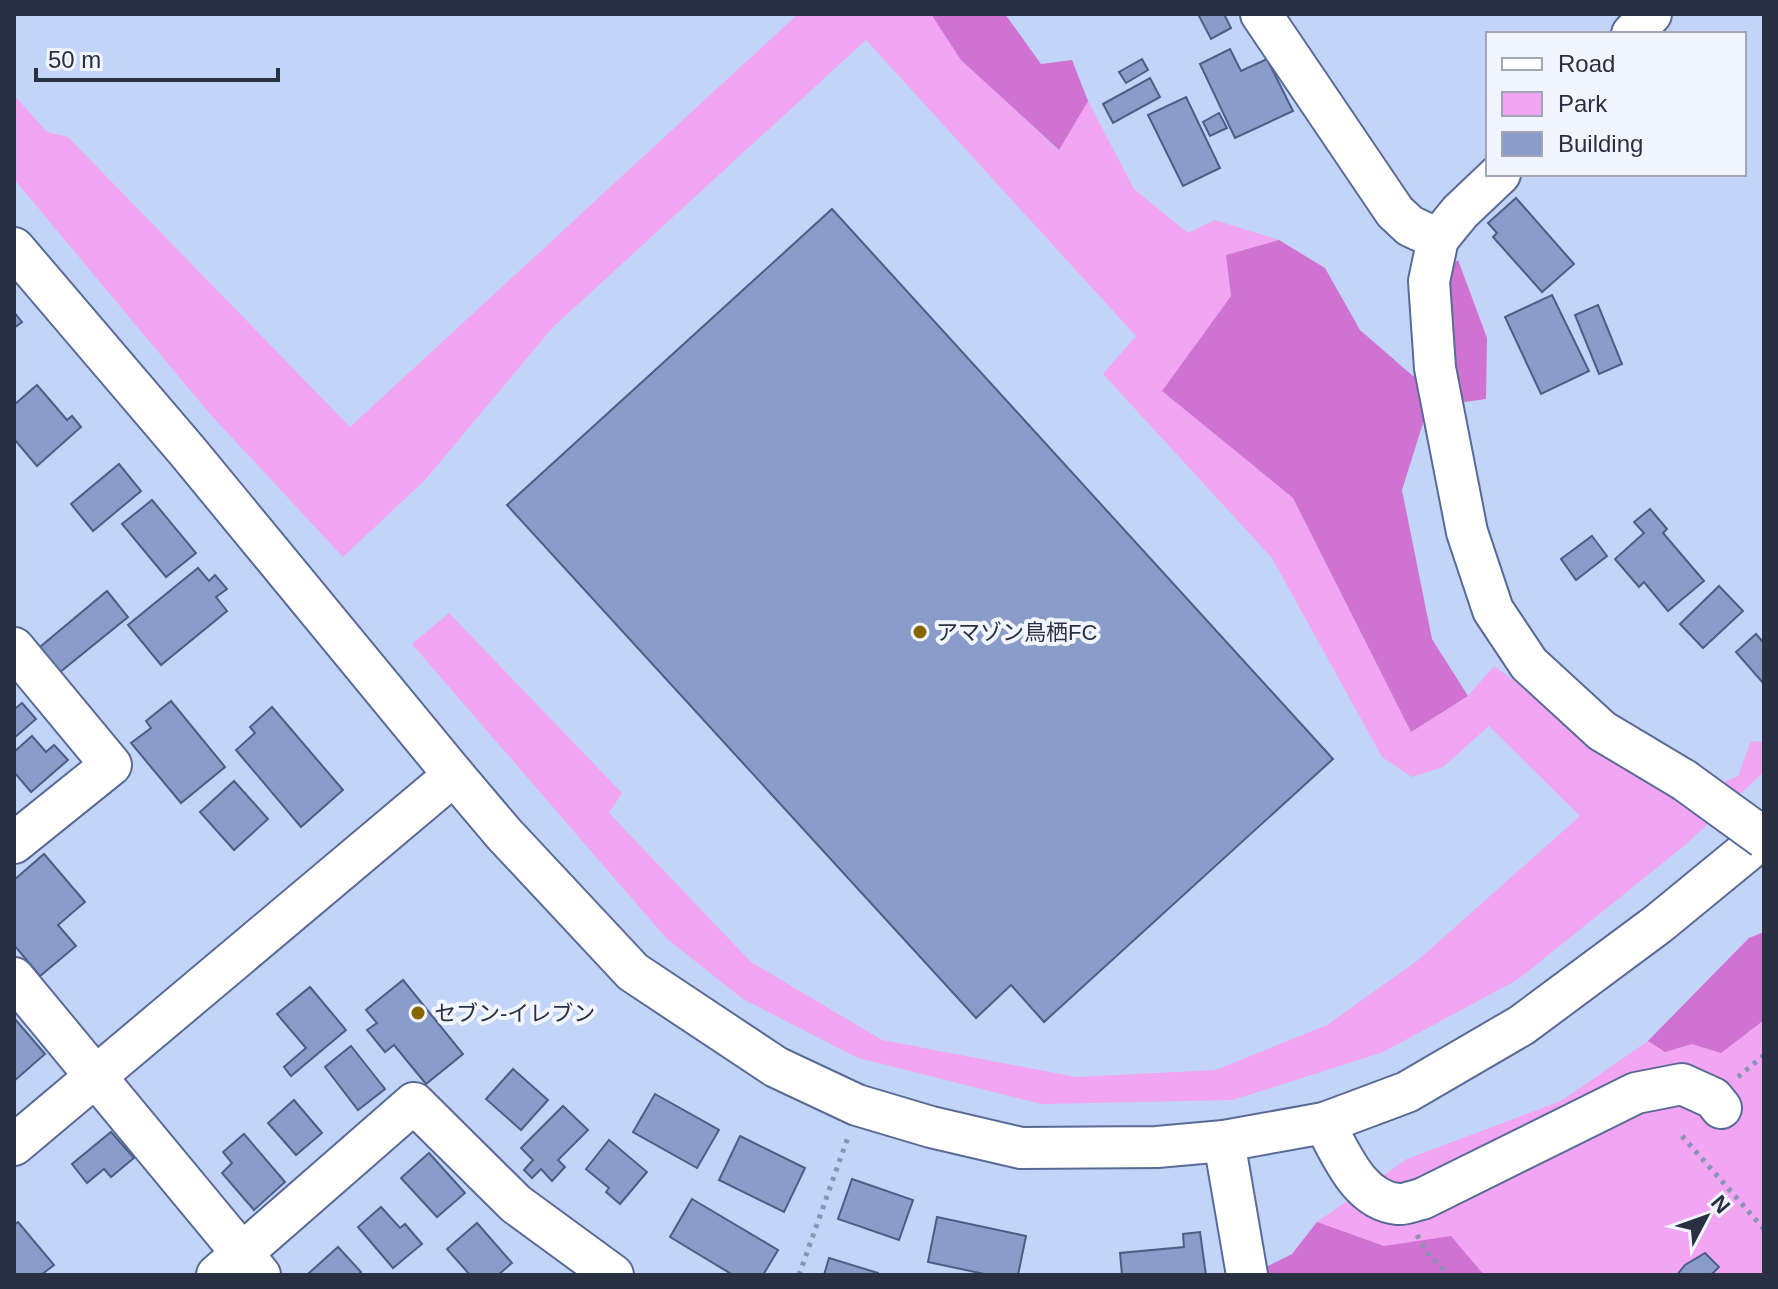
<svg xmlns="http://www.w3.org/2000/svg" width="1778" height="1289" viewBox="0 0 1778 1289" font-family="Arial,'Noto Sans JP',sans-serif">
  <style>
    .green { fill: #f1a5f2 }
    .forest { fill: #cf72d2 }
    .building { fill: #8a9dca; stroke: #4c5d86; stroke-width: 2 }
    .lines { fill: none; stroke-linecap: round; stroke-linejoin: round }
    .minor-casing { stroke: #596b95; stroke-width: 44 }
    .path { stroke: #8794b2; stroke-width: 5; stroke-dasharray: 4 6; stroke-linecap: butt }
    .minor { stroke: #fff; stroke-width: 40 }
    .minor-bridge-casing { stroke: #596b95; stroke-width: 44; stroke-linecap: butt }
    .minor-bridge { stroke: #fff; stroke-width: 40 }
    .poi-dot { fill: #876601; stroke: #f0f5fe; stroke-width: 3 }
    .labels { text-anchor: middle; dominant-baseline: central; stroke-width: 8; stroke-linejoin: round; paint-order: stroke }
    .poi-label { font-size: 22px; fill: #283042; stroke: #f0f5fe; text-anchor: start }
  </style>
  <rect width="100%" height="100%" fill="#c3d4f9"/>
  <g class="green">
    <polygon points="798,14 931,14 962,60 1058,150 1088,101 1134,189 1188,233 1215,220 1279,240 1226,255 1231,296 1162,391 1293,498 1411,732 1468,696 1494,666 1677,802 1738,776 1751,741 1764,742 1764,772 1684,846 1517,980 1383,1052 1233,1100 1041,1104 858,1058 743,999 666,938 412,644 449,613 622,793 609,813 751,962 882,1040 1076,1077 1216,1070 1327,1025 1417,961 1580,816 1489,726 1443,767 1412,777 1382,757 1272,558 1103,374 1136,336 866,40 552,328 425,480 343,557 210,414 14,179 14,95 47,132 68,137 350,427"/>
    <polygon points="1764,932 1764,1275 1321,1275 1292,1254 1317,1222 1407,1159 1561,1101 1648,1041 1749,938"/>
  </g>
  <g class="forest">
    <polygon points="931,14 1005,14 1041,64 1072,60 1088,101 1059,150 961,60"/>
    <polygon points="1279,240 1325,268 1360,330 1413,376 1442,359 1437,277 1458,260 1487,338 1486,399 1428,407 1402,490 1432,639 1468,696 1411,732 1293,498 1162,391 1231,296 1226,255"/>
    <polygon points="1764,932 1764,1020 1721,1053 1692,1044 1665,1052 1648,1041 1749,938"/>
    <polygon points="1317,1222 1384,1246 1451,1236 1484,1275 1267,1275 1266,1267 1292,1254"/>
  </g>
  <g class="building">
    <polygon points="1198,14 1224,14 1231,28 1211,39"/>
    <polygon points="1230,49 1241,71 1267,59 1293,111 1235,138 1200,64"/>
    <polygon points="1142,59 1148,70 1126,83 1119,72"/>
    <polygon points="1150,78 1160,97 1113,123 1103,104"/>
    <polygon points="1186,97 1220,168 1183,186 1148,115"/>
    <polygon points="1219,113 1227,128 1210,136 1203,122"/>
    <polygon points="1516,198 1574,264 1542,292 1493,237 1497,233 1488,223"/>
    <polygon points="832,209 1333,759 1044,1022 1011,985 976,1018 507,505"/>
    <polygon points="1552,295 1589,371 1541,394 1505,317"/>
    <polygon points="1598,305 1622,364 1599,374 1575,315"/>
    <polygon points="14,312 22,322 14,328"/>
    <polygon points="37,385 67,420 72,416 81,427 37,466 14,439 14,405"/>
    <polygon points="119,464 141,491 93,531 71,504"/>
    <polygon points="152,500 196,553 166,577 122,524"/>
    <polygon points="1650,509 1667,529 1663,533 1704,581 1668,611 1644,582 1639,587 1615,559 1644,533 1634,522"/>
    <polygon points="1592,536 1607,556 1576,580 1561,559"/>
    <polygon points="198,568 209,581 215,575 227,589 216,597 227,611 161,665 128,625"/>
    <polygon points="1719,586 1743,611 1703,648 1680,624"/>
    <polygon points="107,591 128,617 60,672 40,647"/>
    <polygon points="1756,634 1764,643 1763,683 1736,652"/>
    <polygon points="171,701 225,767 181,803 131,743 151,728 146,721"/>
    <polygon points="22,703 36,719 14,738 14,706 16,708"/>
    <polygon points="272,707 343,790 301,827 236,750 255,733 250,727"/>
    <polygon points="32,736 46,752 54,745 68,760 31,792 14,772 14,752"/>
    <polygon points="234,781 268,819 234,850 200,812"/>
    <polygon points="44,854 85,902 58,925 76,946 40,976 14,945 14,880"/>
    <polygon points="403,980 463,1054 426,1084 394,1045 385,1052 367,1030 377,1023 366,1010"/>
    <polygon points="310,987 346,1030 291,1076 284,1067 306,1048 277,1014"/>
    <polygon points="14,1018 45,1054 14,1081"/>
    <polygon points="351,1046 385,1089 358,1110 325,1067"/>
    <polygon points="513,1069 548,1100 521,1130 486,1099"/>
    <polygon points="655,1094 719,1130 697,1168 633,1132"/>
    <polygon points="294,1100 322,1133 296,1155 268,1123"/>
    <polygon points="563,1106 588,1130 558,1160 565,1167 552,1181 541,1169 532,1178 524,1170 533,1160 521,1148"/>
    <polygon points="111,1132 134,1158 111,1177 104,1169 87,1183 72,1164"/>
    <polygon points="244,1134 285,1182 254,1210 222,1173 232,1163 223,1152"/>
    <polygon points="740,1136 805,1168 784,1212 719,1180"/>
    <polygon points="609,1140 647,1172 620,1204 606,1192 609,1188 586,1169"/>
    <polygon points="429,1153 465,1193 437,1217 401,1178"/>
    <polygon points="852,1179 913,1200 899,1240 838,1219"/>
    <polygon points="692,1199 778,1250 763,1275 733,1275 670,1237"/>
    <polygon points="381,1207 400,1228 405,1224 422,1244 393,1268 358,1227"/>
    <polygon points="937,1217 1026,1236 1018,1275 989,1275 928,1262"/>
    <polygon points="18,1222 54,1265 41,1275 14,1275 14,1225"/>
    <polygon points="477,1223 512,1263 498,1275 470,1275 447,1249"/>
    <polygon points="1200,1232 1206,1275 1122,1275 1120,1253 1184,1247 1183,1234"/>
    <polygon points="338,1247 361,1272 358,1275 312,1275 309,1273"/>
    <polygon points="1705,1253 1719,1267 1711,1275 1677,1275 1685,1265"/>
    <polygon points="829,1258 878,1273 878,1275 824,1275"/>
  </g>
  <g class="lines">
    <g class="minor-casing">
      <g id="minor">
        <polyline points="1261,14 1395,212 1410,226 1438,239"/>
        <polyline points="1632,34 1651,14"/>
        <polyline points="1500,174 1460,212 1438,239 1429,281 1435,368 1467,532 1493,610 1529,664 1602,731 1684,780"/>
        <polyline points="14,248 188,452 454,775 504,834 633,972 776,1067 857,1105 931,1127 1021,1148 1157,1147 1224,1141 1324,1123 1407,1092 1522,1025 1658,924 1764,837"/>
        <polyline points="14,648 111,765 14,843"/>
        <polyline points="14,978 260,1275"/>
        <path d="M 1324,1123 C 1341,1153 1358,1200 1398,1204 C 1405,1205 1415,1200 1422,1199 L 1636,1093 L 1682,1084 L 1713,1098 L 1721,1108"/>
        <polyline points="1224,1141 1247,1275"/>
        <polyline points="14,1145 454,775"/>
        <polyline points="217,1275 414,1103 516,1204 613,1275"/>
      </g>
    </g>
    <g class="path">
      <polyline points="1738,1077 1764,1055"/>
      <polyline points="1682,1136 1764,1229"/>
      <polyline points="1417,1235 1427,1252 1448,1275"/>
      <polyline points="799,1275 848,1137"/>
    </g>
    <use href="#minor" class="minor"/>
    <g class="minor-bridge-casing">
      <polyline id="minor-bridge" points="1684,780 1764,838"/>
    </g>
    <use href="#minor-bridge" class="minor-bridge"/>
  </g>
  <g class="poi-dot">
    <circle cx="920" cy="632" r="8"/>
    <circle cx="418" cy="1013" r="8"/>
  </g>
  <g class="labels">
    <g class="poi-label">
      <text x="936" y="632">アマゾン鳥栖FC</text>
      <text x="434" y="1013">セブン-イレブン</text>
    </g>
  </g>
  <rect width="1778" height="1289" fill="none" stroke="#283042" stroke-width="32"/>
  <rect x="1486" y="32" width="260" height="144" fill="#f0f5fe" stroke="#a0a6b3" stroke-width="2"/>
  <rect x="1502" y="58" width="40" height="12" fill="#ffffff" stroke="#a0a6b3" stroke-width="2"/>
  <text x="1558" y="72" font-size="24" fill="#283042">Road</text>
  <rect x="1502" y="92" width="40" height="24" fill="#f1a5f2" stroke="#a0a6b3" stroke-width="2"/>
  <text x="1558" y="112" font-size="24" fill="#283042">Park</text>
  <rect x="1502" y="132" width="40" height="24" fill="#8a9dca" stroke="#a0a6b3" stroke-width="2"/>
  <text x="1558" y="152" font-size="24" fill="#283042">Building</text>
  <g transform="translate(1706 1217) rotate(49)" stroke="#f0f5fe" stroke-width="6" paint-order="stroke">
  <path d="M0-6L14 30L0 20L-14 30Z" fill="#283042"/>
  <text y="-12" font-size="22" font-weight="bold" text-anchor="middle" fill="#283042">N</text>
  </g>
  <path d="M36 68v12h242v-12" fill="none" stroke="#283042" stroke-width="4"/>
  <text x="48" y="68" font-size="24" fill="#283042" stroke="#f0f5fe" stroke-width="6" paint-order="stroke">50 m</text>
</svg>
